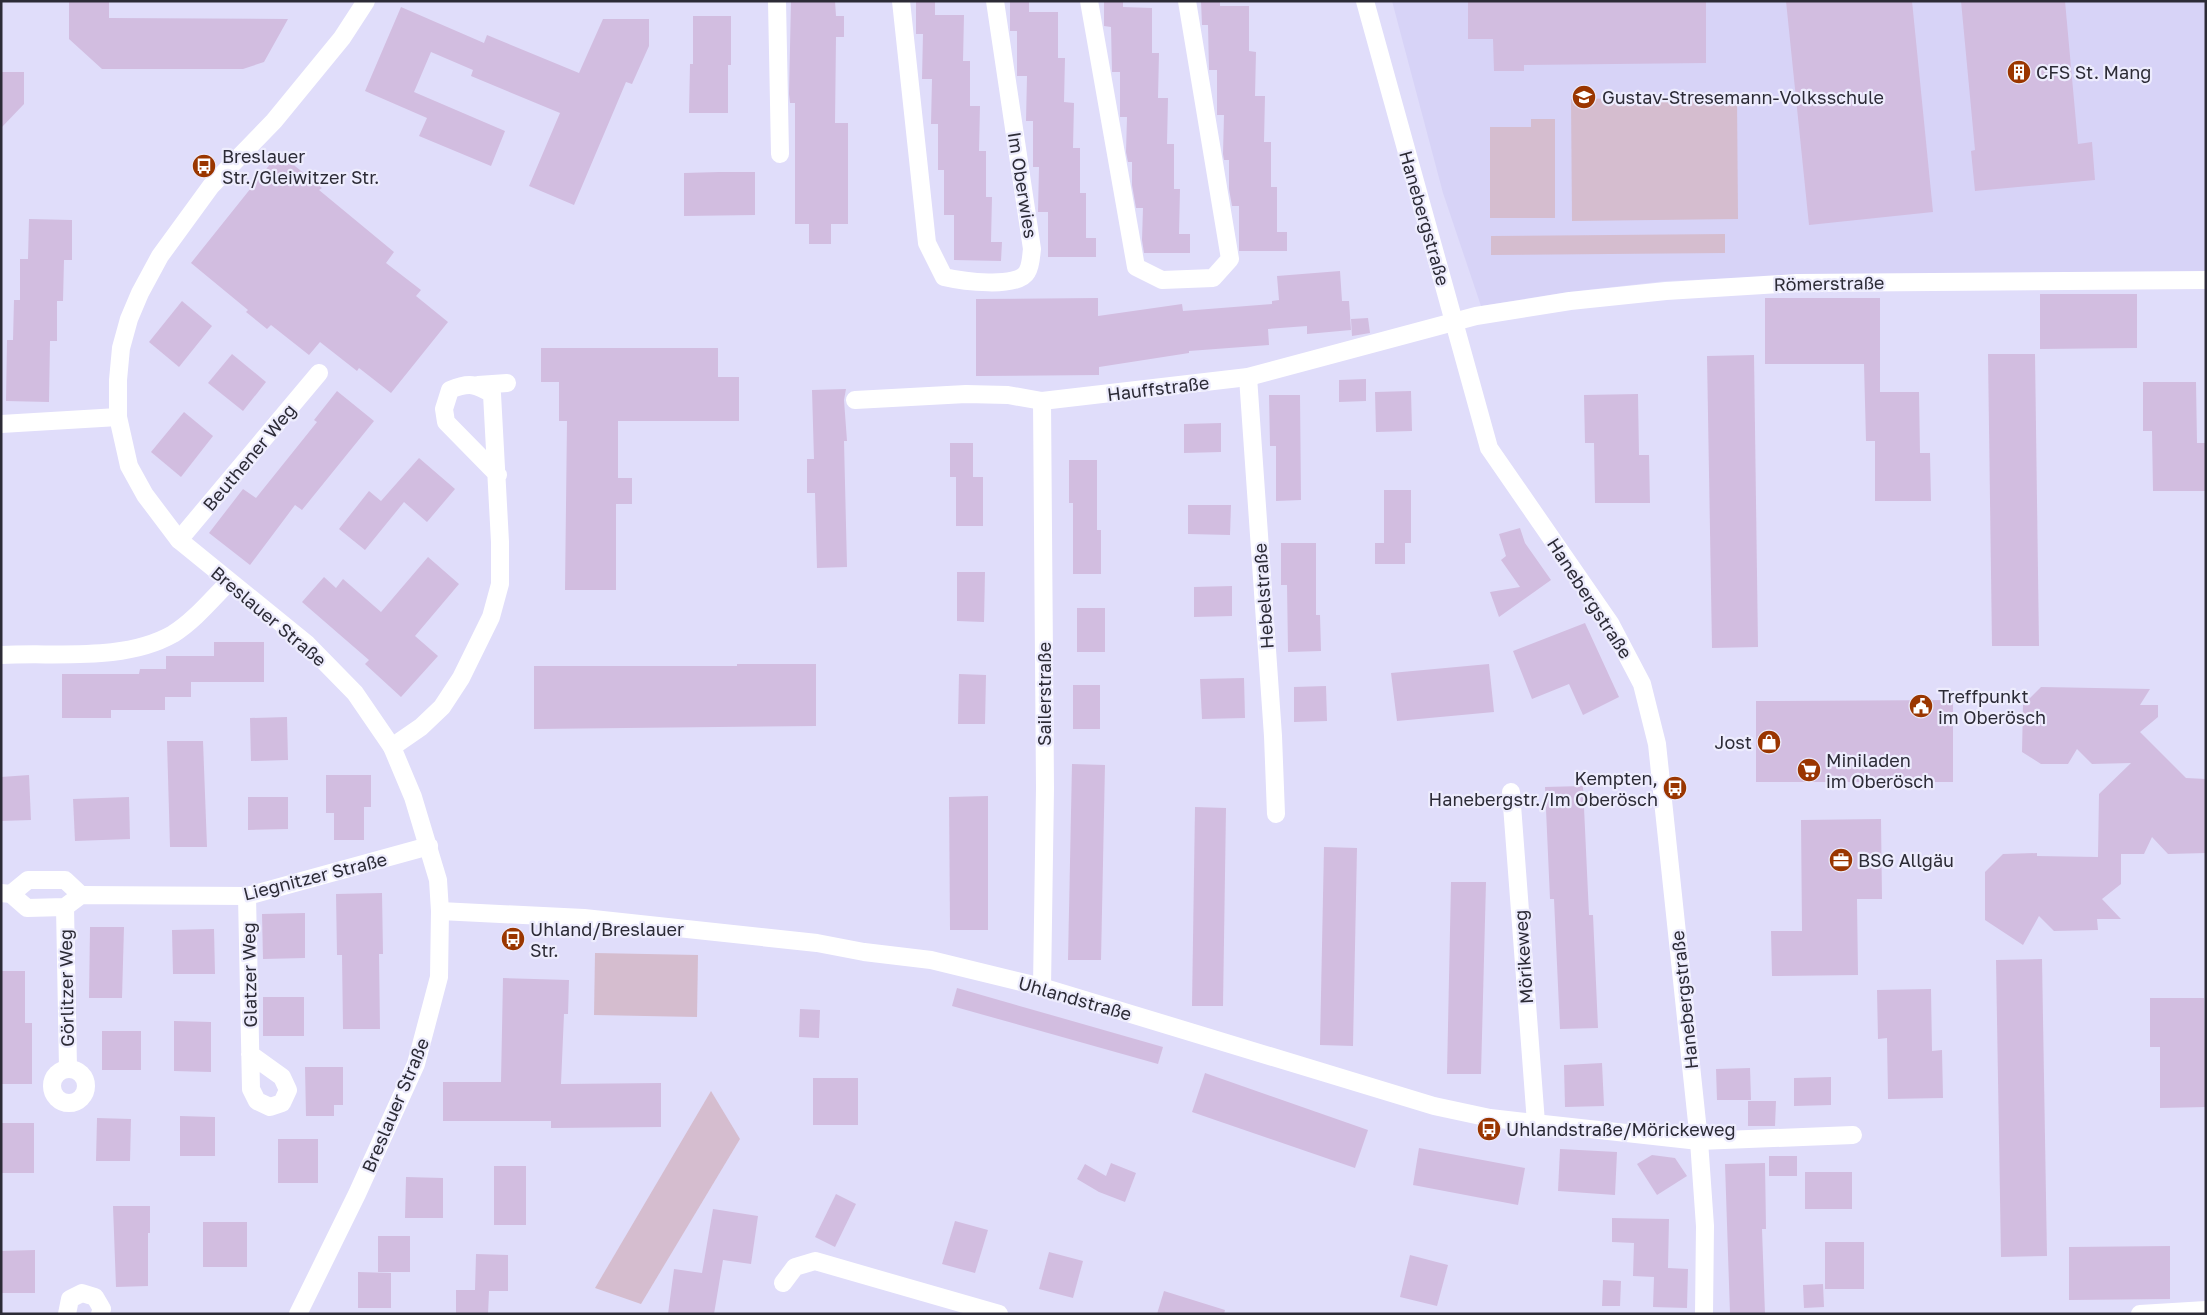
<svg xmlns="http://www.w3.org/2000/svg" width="2207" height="1315" viewBox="0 0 2207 1315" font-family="'Golos Text',sans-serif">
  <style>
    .built { fill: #d7d3f7 }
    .green { fill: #d5bdcf }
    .building { fill: #d2bde0 }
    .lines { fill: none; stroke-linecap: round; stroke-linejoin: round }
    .street { stroke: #fff; stroke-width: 18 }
    .labels { text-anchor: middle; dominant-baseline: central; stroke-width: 4.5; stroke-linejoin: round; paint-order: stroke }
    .poi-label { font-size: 18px; fill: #2c2b36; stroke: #edecfd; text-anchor: start }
    .street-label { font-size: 18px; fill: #2c2b36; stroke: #edecfd }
  </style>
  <rect width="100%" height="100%" fill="#e0ddfa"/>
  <polygon class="built" points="1392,1 2206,1 2206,272 1762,277 1666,281 1568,292 1481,306 1443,193"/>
  <g class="green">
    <polygon points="1737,97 1738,219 1572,221 1571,99"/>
    <polygon points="1531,119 1555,119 1555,218 1490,218 1490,127 1531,127"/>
    <polygon points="1725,234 1725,253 1491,255 1491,236"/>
    <polygon points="595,953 698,955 697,1017 594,1015"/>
    <polygon points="711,1091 740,1139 641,1304 595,1288"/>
  </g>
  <g class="building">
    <polygon points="69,1 109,1 109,18 288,19 264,62 243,69 102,69 69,39"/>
    <polygon points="791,1 835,1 836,16 844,16 844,37 836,37 835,123 848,123 848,224 831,224 831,244 809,244 809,224 795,224 795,103 790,103 789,94"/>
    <polygon points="916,1 935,1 935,15 964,15 963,61 970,61 970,106 980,106 979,151 986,151 986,197 992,197 991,242 1002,242 1001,261 954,260 954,215 944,215 944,170 938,170 938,124 931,124 932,79 922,79 923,34 916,34"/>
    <polygon points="1010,1 1029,1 1029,12 1058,12 1058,58 1065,58 1064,102 1074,103 1073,148 1080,148 1080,193 1086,193 1086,238 1096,238 1096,257 1048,257 1048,212 1038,212 1039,167 1033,167 1033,121 1026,121 1027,76 1017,76 1017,31 1010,31"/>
    <polygon points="1104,1 1123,1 1123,7 1152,8 1152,53 1159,53 1158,98 1168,98 1167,144 1174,144 1174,189 1180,189 1179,234 1190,234 1190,253 1144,253 1142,240 1143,208 1136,208 1132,185 1132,162 1128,162 1126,152 1127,117 1120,117 1120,72 1112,72 1111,27 1104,26"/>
    <polygon points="1201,1 1220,1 1220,6 1249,6 1249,51 1256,52 1255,96 1265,96 1264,142 1271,142 1271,187 1277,187 1277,232 1287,232 1287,251 1239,251 1239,206 1232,206 1229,189 1229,160 1224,160 1223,154 1224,115 1217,115 1217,70 1209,70 1208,25 1202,25"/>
    <polygon points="1468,1 1706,1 1706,63 1524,65 1524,71 1494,71 1493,39 1468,39"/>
    <polygon points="1786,1 1912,1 1933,212 1809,225"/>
    <polygon points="1961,1 2065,1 2078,144 2092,142 2095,180 1975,191 1971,151 1975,150"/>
    <polygon points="401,7 484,43 487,35 579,73 603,19 649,19 649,46 632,84 626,82 574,205 529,186 560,113 471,76 473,70 431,52 414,92 505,131 491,166 419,136 427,118 365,91"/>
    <polygon points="693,16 731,16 731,65 728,65 728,113 689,113 690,64 693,64"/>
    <polygon points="1,72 24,72 24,104 1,128"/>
    <polygon points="279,153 322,188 319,190 394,252 386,263 421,290 416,296 448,322 391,393 359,368 357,371 320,342 309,355 271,325 267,329 246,312 248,310 191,263"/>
    <polygon points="719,172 755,172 755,215 684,216 684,173"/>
    <polygon points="29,219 72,220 72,260 64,260 63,301 57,301 57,341 50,341 49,402 6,401 7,340 13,340 14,300 20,300 20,259 28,259"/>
    <polygon points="1340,271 1342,301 1349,301 1351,330 1307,334 1307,326 1268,329 1269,345 1189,351 1189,353 1099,367 1099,375 976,376 976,299 1098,298 1098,316 1182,304 1183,311 1272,304 1272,301 1279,300 1277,276"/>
    <polygon points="2040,294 2137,294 2137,348 2040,349"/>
    <polygon points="1765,298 1880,298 1880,392 1919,392 1920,453 1930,453 1931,501 1875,501 1875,441 1866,441 1864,364 1765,364"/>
    <polygon points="182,301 212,326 179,367 149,342"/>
    <polygon points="1368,318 1370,333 1352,336 1351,319"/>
    <polygon points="541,348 718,348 718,377 739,377 739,421 618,421 618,478 632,478 632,504 616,504 616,590 565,590 567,421 559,421 559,382 541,382"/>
    <polygon points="232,354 266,382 243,411 208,383"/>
    <polygon points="1988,354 2035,354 2039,646 1992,646"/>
    <polygon points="1754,355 1758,647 1712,648 1707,356"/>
    <polygon points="1366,379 1366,401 1339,402 1339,380"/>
    <polygon points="2143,382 2196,382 2197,443 2206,443 2206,491 2153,491 2152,431 2143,431"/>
    <polygon points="846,389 844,400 847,441 844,441 847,567 817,568 815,493 807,493 807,459 814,459 812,390"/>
    <polygon points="337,391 374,421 302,510 295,505 250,565 209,533 243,489 256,498 317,422 314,420"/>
    <polygon points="1411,391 1412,431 1376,432 1375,392"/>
    <polygon points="1638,394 1639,455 1649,455 1650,503 1595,503 1594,443 1585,443 1584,395"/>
    <polygon points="1269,395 1300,395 1301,500 1276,501 1276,446 1270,446"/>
    <polygon points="184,412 213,436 181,477 151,452"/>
    <polygon points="1221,423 1221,452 1184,453 1184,424"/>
    <polygon points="950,443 973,443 973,477 983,477 983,526 956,526 956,477 950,477"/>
    <polygon points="419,458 455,489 427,522 404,502 365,550 339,529 369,491 381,501"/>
    <polygon points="1069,460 1097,460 1097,530 1101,530 1101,574 1073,574 1073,503 1069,503"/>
    <polygon points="1384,490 1411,490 1411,543 1405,543 1405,564 1375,564 1375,543 1384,543"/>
    <polygon points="1188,505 1231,505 1230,535 1188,534"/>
    <polygon points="1520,528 1525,543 1551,580 1499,617 1490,592 1520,587 1501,560 1506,556 1499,534"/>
    <polygon points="1281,543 1316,543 1316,615 1320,615 1321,651 1288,652 1287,585 1281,585"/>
    <polygon points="428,557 459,584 415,636 438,656 401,697 365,664 369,660 302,602 324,577 336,588 343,579 381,612"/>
    <polygon points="957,572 985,572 984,622 957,621"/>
    <polygon points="1232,586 1232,616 1194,617 1194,587"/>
    <rect x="1077" y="608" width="28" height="44"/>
    <polygon points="1585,623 1619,697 1583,715 1569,684 1532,699 1513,651"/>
    <polygon points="214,642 264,642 264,682 191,682 191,697 165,697 165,710 111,710 111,718 62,718 62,674 139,674 140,669 166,669 166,656 214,656"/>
    <polygon points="737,664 816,664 816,726 534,729 534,666 737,666"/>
    <polygon points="1489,664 1494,712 1397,721 1391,673"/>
    <polygon points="959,674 986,675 985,724 958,724"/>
    <polygon points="1244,678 1245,718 1202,719 1200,679"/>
    <rect x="1073" y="685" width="27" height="44"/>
    <polygon points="1326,686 1327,721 1294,722 1294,687"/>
    <polygon points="2041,687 2150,689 2140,705 2158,705 2158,717 2140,732 2186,778 2206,779 2206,853 2168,854 2152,837 2144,854 2121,854 2121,884 2102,899 2121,919 2097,919 2098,930 2054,931 2039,916 2023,945 1985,920 1985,872 2003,854 2037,853 2037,856 2098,857 2099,794 2131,763 2092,764 2077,749 2068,764 2041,764 2022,752 2023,705"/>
    <polygon points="1953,700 1953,782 1756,782 1756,701"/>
    <polygon points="287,717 288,760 251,761 250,718"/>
    <polygon points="167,741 203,741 207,847 170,847"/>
    <polygon points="1072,764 1105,765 1101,960 1068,960"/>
    <polygon points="29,775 31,820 1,821 1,777"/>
    <polygon points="326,775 371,775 371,807 364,807 364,840 334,840 334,813 326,813"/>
    <polygon points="1583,786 1589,915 1593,915 1598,1028 1560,1029 1554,899 1550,899 1545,787"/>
    <polygon points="988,796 988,930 950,930 949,797"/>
    <polygon points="129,797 130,839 75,841 73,799"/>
    <polygon points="248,797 288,797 288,829 248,830"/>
    <polygon points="1195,807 1226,808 1223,1006 1192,1006"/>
    <polygon points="1881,819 1882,899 1857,899 1858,975 1772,976 1771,931 1802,931 1801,820"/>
    <polygon points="1324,847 1357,848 1353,1046 1320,1045"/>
    <polygon points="1451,882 1486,882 1481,1074 1447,1074"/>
    <polygon points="382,893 383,954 379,954 380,1029 343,1029 342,955 337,955 336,894"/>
    <polygon points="305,913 305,958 263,959 262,914"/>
    <polygon points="90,927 124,927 122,998 89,998"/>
    <polygon points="214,929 215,974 173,974 172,930"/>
    <polygon points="2042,959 2047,1256 2001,1257 1996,960"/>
    <polygon points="1,971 25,971 25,1023 32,1023 32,1084 1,1084"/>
    <polygon points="503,978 569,980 568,1014 564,1014 561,1084 661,1083 661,1127 551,1128 551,1121 443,1121 443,1082 501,1082"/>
    <polygon points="957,988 1163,1047 1158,1064 952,1006"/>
    <polygon points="1931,989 1932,1051 1942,1050 1943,1098 1888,1099 1887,1038 1878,1039 1877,990"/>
    <rect x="263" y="997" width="41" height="39"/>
    <polygon points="2150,998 2204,998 2206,1107 2160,1108 2160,1047 2150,1047"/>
    <polygon points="800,1009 820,1010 819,1038 799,1037"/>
    <polygon points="174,1021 211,1022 211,1072 174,1071"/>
    <rect x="102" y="1031" width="39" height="39"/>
    <polygon points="1602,1063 1604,1106 1565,1107 1564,1065"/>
    <polygon points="305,1067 343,1067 343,1105 334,1105 334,1116 306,1116"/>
    <polygon points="1750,1068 1751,1100 1717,1100 1716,1069"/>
    <polygon points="1205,1073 1368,1130 1355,1168 1192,1112"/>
    <polygon points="1831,1077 1831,1105 1794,1106 1794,1078"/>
    <rect x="813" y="1078" width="45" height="47"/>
    <polygon points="1748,1101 1776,1101 1775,1126 1748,1126"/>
    <polygon points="180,1116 215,1117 215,1156 180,1156"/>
    <polygon points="97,1118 131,1119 130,1161 96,1161"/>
    <rect x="1" y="1123" width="33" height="50"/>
    <rect x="278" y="1139" width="40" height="44"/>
    <polygon points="1419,1148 1525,1168 1518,1205 1413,1185"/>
    <polygon points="1560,1149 1617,1152 1615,1195 1558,1191"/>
    <polygon points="1652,1155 1675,1158 1687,1176 1657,1195 1637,1164"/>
    <rect x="1769" y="1156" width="28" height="20"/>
    <polygon points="1111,1163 1136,1173 1125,1202 1099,1192 1077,1179 1085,1164 1106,1176"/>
    <polygon points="1765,1163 1766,1229 1762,1229 1765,1314 1730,1314 1725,1164"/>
    <rect x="494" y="1166" width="32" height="59"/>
    <rect x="1805" y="1172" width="47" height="37"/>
    <polygon points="406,1177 443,1178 443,1218 405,1218"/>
    <polygon points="836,1194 856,1204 835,1247 815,1237"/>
    <polygon points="113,1206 150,1206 150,1233 148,1233 148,1286 116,1287"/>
    <polygon points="713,1209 758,1216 751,1264 723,1260 714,1314 668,1314 674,1269 702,1273"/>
    <polygon points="1612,1218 1669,1219 1668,1268 1688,1269 1687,1308 1653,1307 1654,1277 1633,1276 1634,1243 1612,1242"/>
    <polygon points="955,1221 988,1230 975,1273 942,1264"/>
    <rect x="203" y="1222" width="44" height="45"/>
    <rect x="378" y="1236" width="32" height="36"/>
    <rect x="1825" y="1242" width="39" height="47"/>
    <polygon points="2170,1246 2170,1299 2069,1300 2069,1247"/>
    <polygon points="35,1250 35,1293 1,1293 1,1251"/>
    <polygon points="1049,1252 1083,1261 1073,1298 1039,1289"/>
    <polygon points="476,1254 508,1255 508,1291 489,1291 488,1314 456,1314 456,1290 475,1290"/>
    <polygon points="1410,1255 1448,1265 1437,1306 1400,1297"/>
    <polygon points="358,1272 391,1273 391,1308 358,1308"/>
    <polygon points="1603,1280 1621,1281 1620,1306 1602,1306"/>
    <polygon points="1823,1284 1824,1307 1804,1308 1803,1285"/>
    <polygon points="1164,1291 1225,1310 1224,1314 1157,1314"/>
  </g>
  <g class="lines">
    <g class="street">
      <polyline points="777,1 780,154"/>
      <path d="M 901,1 L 927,243 L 944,277 C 961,281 1018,289 1027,272 C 1031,266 1031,256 1032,249 L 995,1"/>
      <polyline points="1089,1 1136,267 1162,280 1213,278 1230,259 1187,1"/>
      <polyline points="1365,1 1489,448 1610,623 1642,684 1657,744 1699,1141 1705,1226 1704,1314"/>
      <polyline points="1248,377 1273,736 1276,814"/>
      <polyline points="478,385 507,383"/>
      <polyline points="855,400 966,394 1008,395 1042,401 1248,377 1476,316 1570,301 1666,291 1797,283 2206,280"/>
      <polyline points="1,424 118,417"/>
      <polyline points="179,540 319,373"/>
      <path d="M 1,655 C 56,652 124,662 173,634 C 194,621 212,599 229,582"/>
      <path d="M 392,747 L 421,727 L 442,707 L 461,678 L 491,617 L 500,584 L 500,542 L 492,394 C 476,384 469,382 450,390 L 444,409 L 446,422 L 498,475"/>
      <polyline points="1511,792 1536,1123"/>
      <polyline points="1,893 11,894 27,908 65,907 81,895 247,896 429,846"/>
      <polyline points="11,894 28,880 65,880 81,895"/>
      <polyline points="247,896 251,1089 257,1101 270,1107 282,1103 288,1090 282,1077 250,1054"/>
      <polyline points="65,907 68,1068"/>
      <polyline points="440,911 584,918 817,943 864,952 931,960 1042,987 1434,1106 1490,1118 1699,1141 1853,1135"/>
      <polyline points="1042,987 1045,788 1042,401"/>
      <circle cx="69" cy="1086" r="17"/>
      <polyline points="783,1283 795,1267 815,1261 999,1314"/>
      <polyline points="67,1314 70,1299 82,1293 95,1297 102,1309 100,1314"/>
      <polyline points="298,1314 357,1194 416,1064 439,977 440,911 438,880 413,797 392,747 355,693 307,644 179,540 145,495 129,466 118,417 118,380 121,348 129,319 140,293 160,256 211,186 274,121 342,38 366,1"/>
      <polyline points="2140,1314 2206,1310"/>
    </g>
  </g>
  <defs>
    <g id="building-disc" transform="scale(1.25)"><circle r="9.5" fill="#9a3600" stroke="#edecfd"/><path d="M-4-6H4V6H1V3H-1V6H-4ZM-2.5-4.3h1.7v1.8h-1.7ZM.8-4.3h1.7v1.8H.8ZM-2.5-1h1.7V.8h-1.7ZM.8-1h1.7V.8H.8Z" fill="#fff"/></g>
    <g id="school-disc" transform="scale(1.25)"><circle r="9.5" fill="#9a3600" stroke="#edecfd"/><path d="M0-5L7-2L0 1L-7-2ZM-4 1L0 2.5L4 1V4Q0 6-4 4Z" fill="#fff"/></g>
    <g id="bus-disc" transform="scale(1.25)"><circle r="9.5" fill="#9a3600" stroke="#edecfd"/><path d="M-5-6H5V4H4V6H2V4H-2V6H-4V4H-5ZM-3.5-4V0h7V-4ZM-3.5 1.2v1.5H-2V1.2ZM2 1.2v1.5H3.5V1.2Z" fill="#fff"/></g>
    <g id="civic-disc" transform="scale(1.25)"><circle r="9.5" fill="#9a3600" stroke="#edecfd"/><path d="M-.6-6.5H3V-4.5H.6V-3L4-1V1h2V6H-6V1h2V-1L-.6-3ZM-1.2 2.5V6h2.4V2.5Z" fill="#fff"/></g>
    <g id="shop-disc" transform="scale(1.25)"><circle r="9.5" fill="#9a3600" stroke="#edecfd"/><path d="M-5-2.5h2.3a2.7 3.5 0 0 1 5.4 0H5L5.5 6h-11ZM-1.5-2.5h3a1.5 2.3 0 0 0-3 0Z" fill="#fff"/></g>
    <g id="supermarket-disc" transform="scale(1.25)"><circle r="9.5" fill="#9a3600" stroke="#edecfd"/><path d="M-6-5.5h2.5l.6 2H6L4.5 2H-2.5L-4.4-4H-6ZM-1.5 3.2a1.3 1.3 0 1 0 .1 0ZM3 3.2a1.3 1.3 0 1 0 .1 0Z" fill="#fff"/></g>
    <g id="office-disc" transform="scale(1.25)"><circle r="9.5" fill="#9a3600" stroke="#edecfd"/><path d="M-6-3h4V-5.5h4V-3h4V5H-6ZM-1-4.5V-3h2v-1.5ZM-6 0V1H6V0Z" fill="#fff"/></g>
  </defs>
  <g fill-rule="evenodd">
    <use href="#building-disc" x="2019" y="72"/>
    <use href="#school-disc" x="1584" y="97"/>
    <use href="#bus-disc" x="204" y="166"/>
    <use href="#civic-disc" x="1921" y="706"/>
    <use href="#shop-disc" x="1769" y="742"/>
    <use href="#supermarket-disc" x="1809" y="770"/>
    <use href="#bus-disc" x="1675" y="788"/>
    <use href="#office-disc" x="1841" y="860"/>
    <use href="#bus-disc" x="513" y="939"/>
    <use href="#bus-disc" x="1489" y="1129"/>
  </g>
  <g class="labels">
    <g class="poi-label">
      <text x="2036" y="72">CFS St. Mang</text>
      <text x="1602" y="97">Gustav-Stresemann-Volksschule</text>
      <text x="222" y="156">Breslauer<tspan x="222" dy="21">Str./Gleiwitzer Str.</tspan></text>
      <text x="1938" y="696">Treffpunkt<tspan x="1938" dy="21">im Oberösch</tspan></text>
      <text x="1752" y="742" text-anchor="end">Jost</text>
      <text x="1826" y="760">Miniladen<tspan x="1826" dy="21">im Oberösch</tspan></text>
      <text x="1658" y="778" text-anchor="end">Kempten,<tspan x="1658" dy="21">Hanebergstr./Im Oberösch</tspan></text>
      <text x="1858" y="860">BSG Allgäu</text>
      <text x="530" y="929">Uhland/Breslauer<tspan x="530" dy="21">Str.</tspan></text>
      <text x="1506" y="1129">Uhlandstraße/Mörickeweg</text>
    </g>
    <g class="street-label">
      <text transform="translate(1023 185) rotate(81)">Im Oberwies</text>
      <text transform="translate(1425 218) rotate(74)">Hanebergstraße</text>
      <text transform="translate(1829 283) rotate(-1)">Römerstraße</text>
      <text transform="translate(1158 388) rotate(-7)">Hauffstraße</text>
      <text transform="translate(249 457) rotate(-50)">Beuthener Weg</text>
      <text transform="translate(1263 596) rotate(-94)">Hebelstraße</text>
      <text transform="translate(1590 598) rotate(57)">Hanebergstraße</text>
      <text transform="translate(269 616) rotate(40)">Breslauer Straße</text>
      <text transform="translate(1044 694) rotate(-90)">Sailerstraße</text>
      <text transform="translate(315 876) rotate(-14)">Liegnitzer Straße</text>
      <text transform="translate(1523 957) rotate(-94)">Mörikeweg</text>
      <text transform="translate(249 975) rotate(-91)">Glatzer Weg</text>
      <text transform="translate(66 988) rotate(-91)">Görlitzer Weg</text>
      <text transform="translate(1075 998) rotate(16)">Uhlandstraße</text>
      <text transform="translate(1684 1000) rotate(-96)">Hanebergstraße</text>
      <text transform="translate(395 1105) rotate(-67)">Breslauer Straße</text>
    </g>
  </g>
  <rect width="2207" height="1315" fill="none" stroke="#2c2b36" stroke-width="5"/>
</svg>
